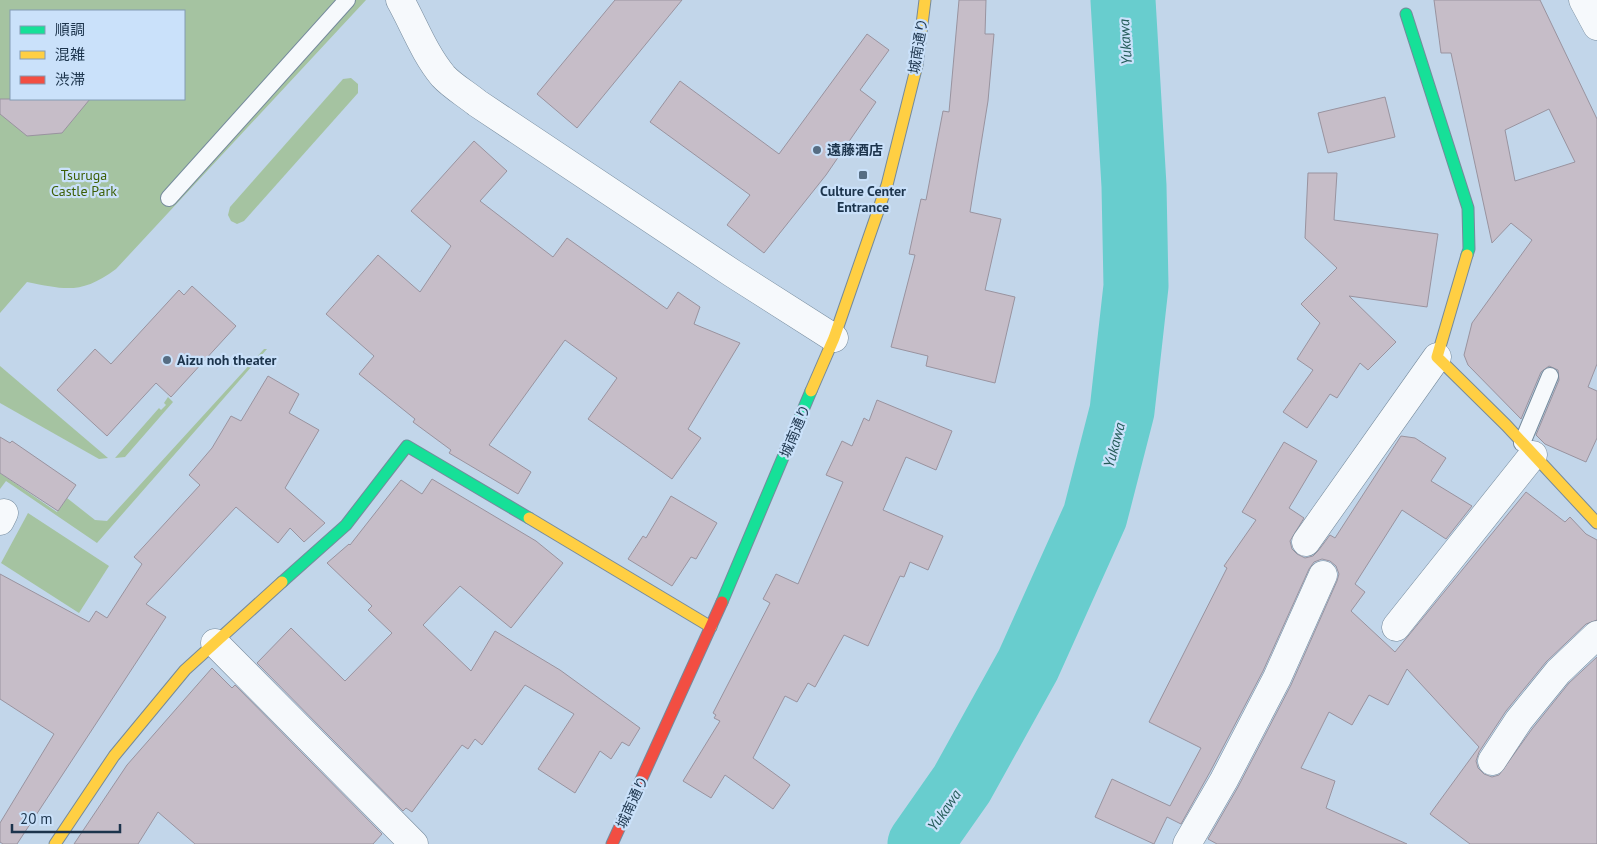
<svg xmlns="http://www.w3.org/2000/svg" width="1597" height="844" viewBox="0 0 1597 844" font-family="'PT Sans','Noto Sans JP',sans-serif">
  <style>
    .green { fill: #a5c3a1; fill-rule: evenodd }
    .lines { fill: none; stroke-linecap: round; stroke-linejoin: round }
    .river { stroke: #68cdce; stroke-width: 65 }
    .building { fill: #c6bdc8; stroke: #99939f; fill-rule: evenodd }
    .lane-casing { stroke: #758a9c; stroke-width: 18 }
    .street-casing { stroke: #758a9c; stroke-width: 29 }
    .fast-casing { stroke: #758a9c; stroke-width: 13 }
    .slow-casing { stroke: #758a9c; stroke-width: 13 }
    .jam-casing { stroke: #758a9c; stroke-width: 13 }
    .lane { stroke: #f6f9fc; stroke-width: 16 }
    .street { stroke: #f6f9fc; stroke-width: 28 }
    .fast { stroke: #16e098; stroke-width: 11 }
    .slow { stroke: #ffcf43; stroke-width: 11 }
    .jam { stroke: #f24e42; stroke-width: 11 }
    .poi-dot { fill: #566d83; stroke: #cae1fa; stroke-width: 2 }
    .labels { text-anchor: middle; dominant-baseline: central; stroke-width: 4.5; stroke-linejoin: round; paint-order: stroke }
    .street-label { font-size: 14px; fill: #1c344c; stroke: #cae1fa }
    .poi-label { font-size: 14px; font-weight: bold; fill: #1c344c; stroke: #cae1fa; text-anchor: start }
    .park-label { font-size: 14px; fill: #3d5f06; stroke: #cae1fa }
    .water-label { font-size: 15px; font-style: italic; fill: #255c59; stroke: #cae1fa }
  </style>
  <rect width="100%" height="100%" fill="#c2d6ea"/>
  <g class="green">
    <path d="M 0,0 L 366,0 L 116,269 C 82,294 67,290 27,282 L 0,313 ZM 11,11 L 184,11 L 184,99 L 11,99 Z"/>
    <polygon points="351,78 358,84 358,93 244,221 237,224 231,221 228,215 230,207 343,79"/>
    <polygon points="264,349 267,349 97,543 6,481 0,489 0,473 57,512 67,498 95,520 107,521"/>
    <polygon points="0,367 0,366 108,458 99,459 0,403"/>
    <polygon points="168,397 173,402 125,457 115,458 159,408 161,410 166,405 164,403"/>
    <polygon points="28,513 109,566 79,613 1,563"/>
  </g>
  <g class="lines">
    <polyline class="river" points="920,844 962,784 1028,665 1095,516 1122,411 1136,286 1134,186 1123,0"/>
  </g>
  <g class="building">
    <polygon points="615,0 682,0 577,128 537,94"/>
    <polygon points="959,0 986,0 985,34 994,34 988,101 970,212 1001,219 985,290 1015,297 995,383 926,366 928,356 891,347 915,255 909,254 921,199 926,200 943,111 949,112"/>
    <path d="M 1434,0 L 1540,0 L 1597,119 L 1597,364 L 1588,387 L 1597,391 L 1597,438 L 1586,462 L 1545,444 L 1536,435 L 1559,380 L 1558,370 L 1549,366 L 1541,372 L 1521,419 L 1468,365 L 1464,355 L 1472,323 L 1532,240 L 1511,223 L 1492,243 L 1451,53 L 1441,53 ZM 1549,109 L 1575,162 L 1515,181 L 1505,130 Z"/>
    <polygon points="867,34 889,50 860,90 876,102 826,175 764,253 727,225 750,195 650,122 680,81 779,154"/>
    <polygon points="1385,97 1395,137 1328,153 1318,113"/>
    <polygon points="0,99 90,99 62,133 27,136 0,114"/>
    <polygon points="474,141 507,171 480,201 553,257 567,238 667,309 678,292 700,307 694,324 740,343 688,429 701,438 672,479 588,419 617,378 565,340 489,445 531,472 518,494 449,453 451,450 413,422 415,419 359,374 374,356 326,314 378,255 420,292 451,246 411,211"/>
    <polygon points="1308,173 1337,173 1334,220 1438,234 1427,307 1349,296 1396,342 1368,370 1360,363 1337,398 1330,394 1307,428 1283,412 1313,370 1297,359 1320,323 1301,304 1337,268 1305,238"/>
    <polygon points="192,286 236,326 171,397 156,383 107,436 57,390 95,349 111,364 179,290 184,295"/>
    <polygon points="268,376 299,394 289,413 319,430 285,488 325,523 304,542 290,528 278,543 236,507 146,604 166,617 17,844 3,844 0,842 0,823 54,734 0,699 0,574 89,622 96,611 107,618 142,564 134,557 200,485 189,475 212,448 231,416 241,421"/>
    <polygon points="877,400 952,431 936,470 906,457 883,510 943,536 928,570 910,562 904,577 900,576 868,646 844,635 815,687 808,683 797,702 785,696 753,758 790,785 773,809 725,775 711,798 683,781 720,721 714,718 716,715 713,713 770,603 763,599 776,574 798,584 843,482 826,475 842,441 852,446 864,418 869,421"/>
    <polygon points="1401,436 1415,438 1446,458 1431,481 1472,506 1446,539 1402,510 1355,584 1365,592 1351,611 1395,652 1526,492 1565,522 1570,517 1586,534 1597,540 1597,620 1586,624 1546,662 1506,711 1479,752 1476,761 1478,768 1484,774 1492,777 1499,775 1532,729 1569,683 1597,657 1597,844 1470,844 1430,814 1479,747 1407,669 1388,705 1369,695 1352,725 1329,712 1301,768 1335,781 1326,808 1407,844 1217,844 1208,839 1238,787 1291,685 1337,581 1339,574 1336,566 1330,561 1322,559 1314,562 1309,569 1263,671 1210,772 1181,824 1167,817 1154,844 1095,817 1112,779 1170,806 1201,748 1149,722 1227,568 1224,566 1256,520 1242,512 1284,442 1317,461 1289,508 1304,518 1290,541 1292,549 1297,554 1305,558 1313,556 1318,551 1330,535 1335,538"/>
    <polygon points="0,437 10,443 12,441 76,485 58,511 0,473"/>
    <polygon points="432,479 536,541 563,563 511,628 460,586 423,625 471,671 495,631 560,670 640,728 629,746 622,742 611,759 600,751 575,793 538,769 574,714 525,685 482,745 475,739 468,749 462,745 412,812 406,808 403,811 257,663 291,628 345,681 392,633 368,610 372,606 327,563 349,544 350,545 401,480 422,494"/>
    <polygon points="671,496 717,523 696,559 691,557 672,586 628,559 643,536 646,538"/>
    <polygon points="212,668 232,688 235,685 382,834 373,844 195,844 158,812 138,844 74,844 127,765"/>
  </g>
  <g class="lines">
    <g class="lane-casing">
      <g id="lane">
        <polyline points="169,198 347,0"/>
        <polyline points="1522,443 1550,376"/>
      </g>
    </g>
    <g class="street-casing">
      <g id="street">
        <path d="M 400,0 C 414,25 424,53 443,76 C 452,86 466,94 477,103 L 732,273 L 834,338"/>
        <polyline points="1583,0 1597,26"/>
        <polyline points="0,521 4,513"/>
        <polyline points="1306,542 1437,357"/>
        <polyline points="1396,627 1533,455"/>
        <polyline points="215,643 414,844"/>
        <polyline points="1492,761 1519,720 1558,672 1597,635"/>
        <polyline points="1187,844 1224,780 1277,678 1323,575"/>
      </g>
    </g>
    <g class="fast-casing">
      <g id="fast">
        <polyline points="1406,14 1468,208 1469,249 1467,255"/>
        <polyline points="282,582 346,525 407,446 529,518"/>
        <polyline points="722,602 811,391"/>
      </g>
    </g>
    <g class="slow-casing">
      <g id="slow">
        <polyline points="1467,255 1437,357 1506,425 1597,523"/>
        <polyline points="811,391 834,338 887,185 917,65 925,0"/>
        <polyline points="529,518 711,627"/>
        <polyline points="55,844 114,756 185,670 282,582"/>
      </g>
    </g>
    <g class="jam-casing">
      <polyline id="jam" points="612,844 722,602"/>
    </g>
    <use href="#lane" class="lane"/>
    <use href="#street" class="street"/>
    <use href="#fast" class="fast"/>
    <use href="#slow" class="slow"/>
    <use href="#jam" class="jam"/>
  </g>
  <g class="poi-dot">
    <circle cx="817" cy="150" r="5"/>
    <rect x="858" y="170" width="10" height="10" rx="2.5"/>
    <circle cx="167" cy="360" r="5"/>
  </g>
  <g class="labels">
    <g class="street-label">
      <text transform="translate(918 46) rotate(-81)">城南通り</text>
      <text transform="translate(795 431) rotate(-67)">城南通り</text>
      <text transform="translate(632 802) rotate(-65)">城南通り</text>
    </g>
    <g class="poi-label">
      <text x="827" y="150">遠藤酒店</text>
      <text x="863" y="191" text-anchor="middle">Culture Center<tspan x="863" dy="16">Entrance</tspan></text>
      <text x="177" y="360">Aizu noh theater</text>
    </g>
    <g class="park-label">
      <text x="84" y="175">Tsuruga<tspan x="84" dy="16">Castle Park</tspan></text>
    </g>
    <g class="water-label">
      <text transform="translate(1125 42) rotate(-94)">Yukawa</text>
      <text transform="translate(1114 445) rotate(-75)">Yukawa</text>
      <text transform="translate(944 810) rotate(-55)">Yukawa</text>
    </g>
  </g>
  <rect x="10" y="10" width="175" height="90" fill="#cae1fa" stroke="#849cb4"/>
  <rect x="20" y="26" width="25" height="8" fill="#16e098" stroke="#849cb4"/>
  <text x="55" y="35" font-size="15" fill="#1c344c">順調</text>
  <rect x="20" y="51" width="25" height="8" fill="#ffcf43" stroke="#849cb4"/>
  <text x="55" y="60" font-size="15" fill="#1c344c">混雑</text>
  <rect x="20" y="76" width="25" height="8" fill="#f24e42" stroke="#849cb4"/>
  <text x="55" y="85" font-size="15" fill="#1c344c">渋滞</text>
  <path d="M12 824v8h108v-8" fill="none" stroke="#1c344c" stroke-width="2.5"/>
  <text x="20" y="824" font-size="15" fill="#1c344c" stroke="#cae1fa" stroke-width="4" paint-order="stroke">20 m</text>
</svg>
